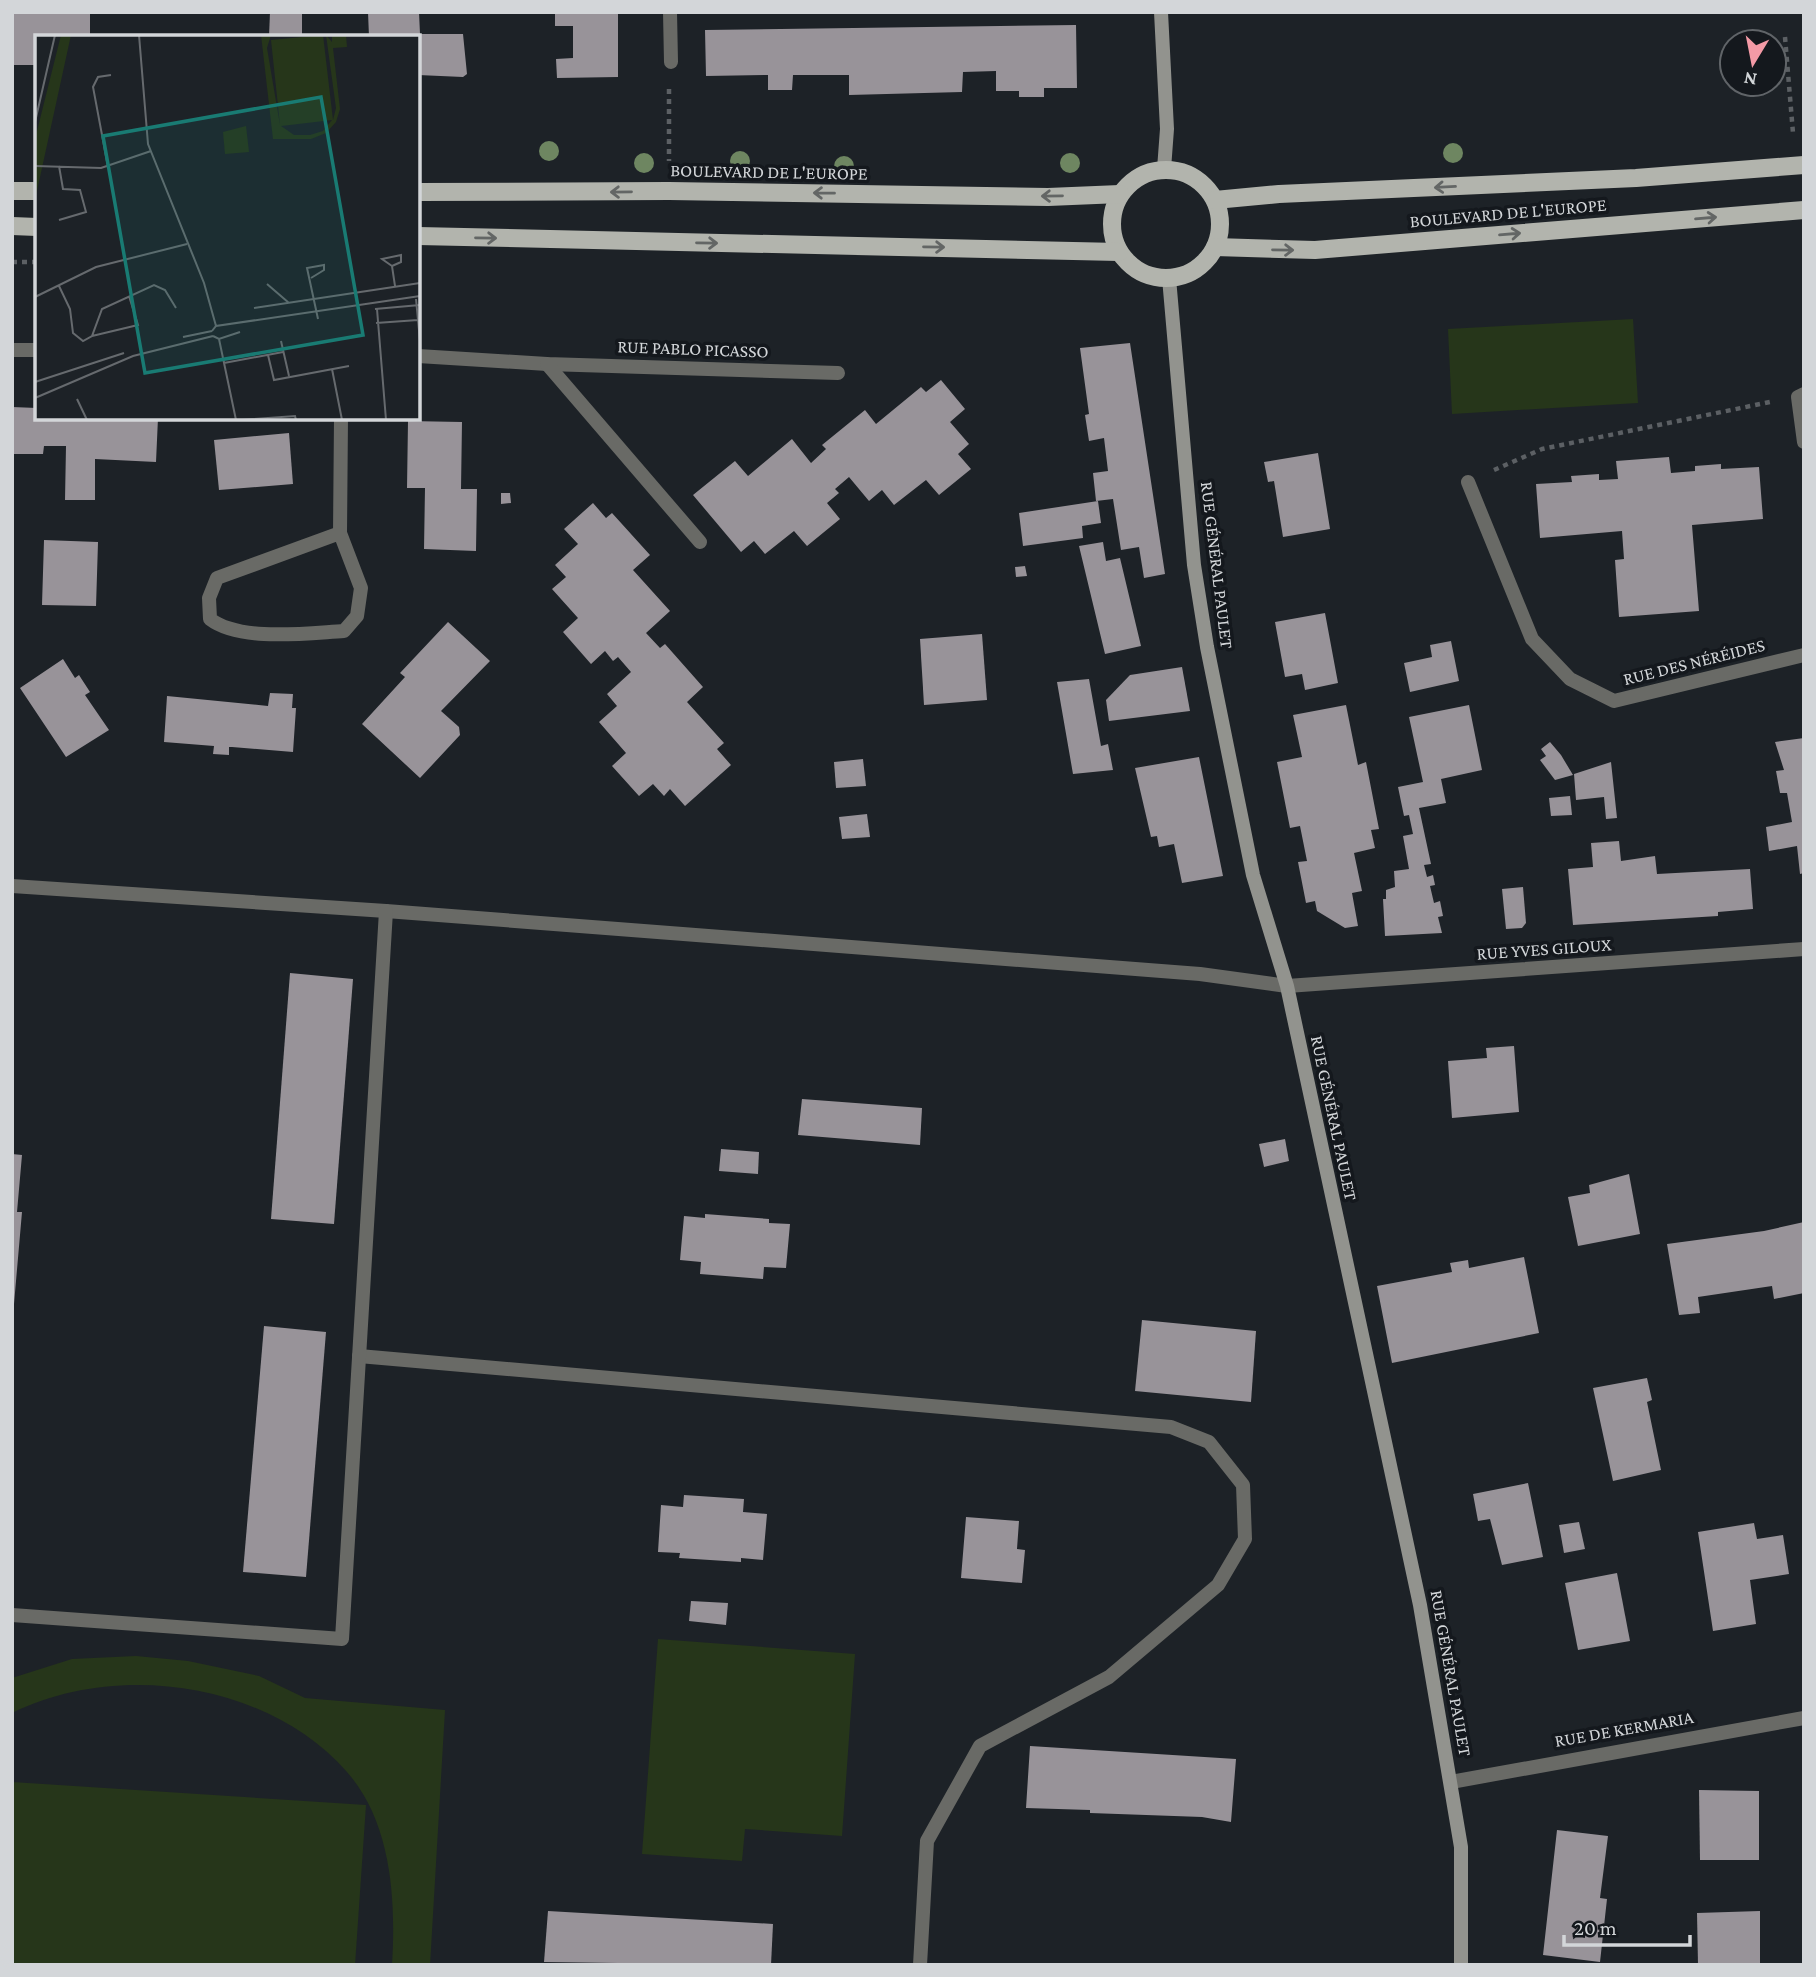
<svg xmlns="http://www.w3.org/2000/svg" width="1816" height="1977" viewBox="0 0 1816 1977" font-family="'Crimson Pro',serif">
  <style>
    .green { fill: #26361a }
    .building { fill: #989399 }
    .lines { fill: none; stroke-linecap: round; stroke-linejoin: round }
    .path { stroke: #5c6064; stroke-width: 4.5; stroke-dasharray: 5 5; stroke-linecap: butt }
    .lane { stroke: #696a66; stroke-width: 14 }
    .street { stroke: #696a66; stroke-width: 14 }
    .secondary { stroke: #92938e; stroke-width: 14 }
    .primary { stroke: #b2b4ad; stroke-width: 18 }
    .tree { fill: #6e8661 }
    .oneway { stroke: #636665 }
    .labels { text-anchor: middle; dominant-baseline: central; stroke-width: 7; stroke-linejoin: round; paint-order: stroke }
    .street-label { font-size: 18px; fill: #d3d6d9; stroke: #14181d }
    .inset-road { fill: none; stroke: #666a6e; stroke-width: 2 }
    .view { fill: #197b73; fill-opacity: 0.15; stroke: #197b73; stroke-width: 3.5 }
    .inset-edge { fill: none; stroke: #d3d6d9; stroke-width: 3.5 }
  </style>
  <rect width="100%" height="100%" fill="#1d2227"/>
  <g class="green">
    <polygon points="1633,319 1638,403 1452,414 1448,329"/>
    <polygon points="658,1639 855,1654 842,1836 745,1829 742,1861 642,1854"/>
    <path d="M 136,1656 L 188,1661 L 259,1676 L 305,1698 L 445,1710 L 430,1965 L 392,1965 C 396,1901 392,1823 347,1772 C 268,1682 117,1661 12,1713 L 12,1678 L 72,1659 Z"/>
    <polygon points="12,1782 366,1805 355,1965 12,1965"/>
  </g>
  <g class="building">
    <polygon points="12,12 90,12 90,37 37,37 37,65 12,65"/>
    <polygon points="270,12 302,12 302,37 269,37"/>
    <polygon points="368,12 419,12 420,34 463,34 467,74 463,77 418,75 418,37 369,37"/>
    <polygon points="555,12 618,12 618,77 557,78 556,59 573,58 573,26 555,26"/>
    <polygon points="1076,25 1077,88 1044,88 1044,97 1019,97 1019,91 996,91 996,71 963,72 962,92 849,95 849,75 793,75 792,90 768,90 768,75 706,76 705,30"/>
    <polygon points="1130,343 1165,574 1144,578 1139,547 1121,550 1113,499 1096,501 1093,473 1108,471 1104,438 1089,441 1085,415 1089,414 1080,348"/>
    <polygon points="941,380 965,409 950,422 969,444 958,454 971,469 939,495 926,480 894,505 882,490 869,501 849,477 835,489 839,493 827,503 840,519 807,546 794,531 765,554 754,541 741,552 693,495 735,461 748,476 792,439 811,463 826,449 822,445 865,410 876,424 921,387 926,392"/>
    <polygon points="12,407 37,408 37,418 158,418 156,462 95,459 95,500 65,500 66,446 44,446 43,454 12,454"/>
    <polygon points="408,421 462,422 461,489 477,489 476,551 424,549 425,488 407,488"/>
    <polygon points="289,433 293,484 219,490 214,440"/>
    <polygon points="1318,453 1330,529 1283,537 1274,481 1268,482 1264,462"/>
    <polygon points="1669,457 1671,473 1695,471 1695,466 1721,464 1721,469 1759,467 1763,519 1692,525 1699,611 1619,617 1615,560 1624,559 1622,531 1540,538 1536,484 1572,482 1571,476 1599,474 1599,480 1618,479 1616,461"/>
    <polygon points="501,493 510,493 511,503 501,504"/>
    <polygon points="1098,501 1101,523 1082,526 1083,538 1023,546 1019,513"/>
    <polygon points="593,503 606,518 612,513 650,555 633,570 670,611 646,633 660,648 665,644 703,687 687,702 724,743 717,749 731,765 685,806 670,789 664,796 653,784 639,796 612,766 626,753 599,722 617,706 607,694 631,672 618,657 613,661 605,651 591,664 563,632 578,618 552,589 566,577 555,565 578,544 564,529"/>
    <polygon points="44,540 98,542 96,606 42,605"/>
    <polygon points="1103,542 1106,561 1120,558 1141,646 1105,654 1079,546"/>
    <polygon points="1025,566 1027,576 1016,577 1015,567"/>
    <polygon points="1325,613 1338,683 1305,690 1302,674 1285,677 1275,622"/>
    <polygon points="448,622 490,661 441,711 459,727 460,735 420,778 362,724 405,677 400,673"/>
    <polygon points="982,634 987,700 924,705 920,639"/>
    <polygon points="1451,641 1459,681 1410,692 1404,663 1432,657 1430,645"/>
    <polygon points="63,659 75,678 79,675 90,692 85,695 109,730 66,757 20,688"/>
    <polygon points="1182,667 1190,711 1109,721 1106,700 1130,675"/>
    <polygon points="1089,679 1101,746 1108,744 1113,770 1073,774 1057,682"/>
    <polygon points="270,693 293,694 292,708 296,708 293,752 232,747 229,747 229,755 213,754 214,746 164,742 167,696 268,706"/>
    <polygon points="1346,705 1358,765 1366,762 1379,829 1371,830 1375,848 1354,853 1362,891 1352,893 1358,926 1345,928 1317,911 1315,901 1306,903 1298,862 1307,861 1300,826 1290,828 1277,762 1302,757 1293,715"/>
    <polygon points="1469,705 1482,770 1441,779 1446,803 1419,808 1431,864 1424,865 1427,877 1433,875 1435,885 1430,886 1434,903 1440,901 1443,916 1438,917 1442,933 1385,936 1383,899 1386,899 1386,890 1395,887 1394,871 1409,869 1403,836 1413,834 1409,815 1404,816 1398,787 1423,782 1409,717"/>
    <polygon points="1804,738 1804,873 1800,874 1797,846 1769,851 1766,827 1792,822 1787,793 1780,793 1776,771 1784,770 1775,742"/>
    <polygon points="1550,742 1561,755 1573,775 1555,780 1540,760 1546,756 1541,749"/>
    <polygon points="1199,757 1223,876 1182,883 1174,844 1159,847 1157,836 1151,837 1135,768"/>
    <polygon points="863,759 866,786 836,788 834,762"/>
    <polygon points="1611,762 1617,818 1606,819 1604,797 1576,800 1574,774"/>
    <polygon points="1570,796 1572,815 1551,816 1549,798"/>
    <polygon points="867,814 870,837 842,839 839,817"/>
    <polygon points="1619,841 1621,861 1655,856 1657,874 1750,869 1753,909 1718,912 1718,916 1573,925 1568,869 1593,867 1591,843"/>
    <polygon points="1523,887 1526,923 1522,928 1506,929 1502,889"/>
    <polygon points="290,973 353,979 334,1224 271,1219"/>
    <polygon points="1514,1046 1519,1112 1452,1118 1448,1061 1487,1058 1486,1048"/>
    <polygon points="802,1099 922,1108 920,1145 798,1135"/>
    <polygon points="1285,1139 1289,1161 1264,1167 1259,1144"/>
    <polygon points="721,1149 759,1152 758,1174 719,1171"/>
    <polygon points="12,1154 22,1155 17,1212 22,1212 14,1304"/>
    <polygon points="1629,1174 1640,1234 1578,1246 1568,1197 1590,1193 1589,1185"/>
    <polygon points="705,1214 769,1219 769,1223 790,1224 786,1268 764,1267 763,1279 700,1274 701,1262 680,1260 684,1216 705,1218"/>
    <polygon points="1804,1222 1804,1293 1774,1299 1772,1286 1698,1297 1700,1313 1679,1315 1667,1244 1764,1231"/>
    <polygon points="1524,1257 1539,1333 1392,1363 1377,1286 1452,1272 1450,1263 1468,1260 1469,1268"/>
    <polygon points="1142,1320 1256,1331 1251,1402 1135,1391"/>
    <polygon points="264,1326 326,1332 306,1577 243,1572"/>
    <polygon points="1647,1378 1652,1400 1647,1402 1661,1470 1613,1481 1593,1388"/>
    <polygon points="1528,1483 1543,1557 1502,1565 1490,1519 1478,1521 1473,1494"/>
    <polygon points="684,1495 744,1499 743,1512 767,1514 763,1560 741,1558 741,1562 679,1558 680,1553 658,1552 661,1505 683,1507"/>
    <polygon points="966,1517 1019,1521 1017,1549 1025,1550 1022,1583 961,1578"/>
    <polygon points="1579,1522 1585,1549 1564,1553 1559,1525"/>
    <polygon points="1754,1523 1757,1539 1783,1535 1789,1574 1750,1580 1756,1624 1713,1631 1698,1532"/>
    <polygon points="1617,1573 1630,1641 1578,1650 1565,1583"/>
    <polygon points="691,1601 728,1603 726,1625 689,1621"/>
    <polygon points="1030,1746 1236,1759 1231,1822 1202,1817 1090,1813 1090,1810 1026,1808"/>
    <polygon points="1699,1790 1759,1791 1759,1860 1700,1860"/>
    <polygon points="1557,1830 1608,1836 1600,1898 1607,1899 1600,1962 1543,1955"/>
    <polygon points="548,1911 773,1924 771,1965 544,1962"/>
    <polygon points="1760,1911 1760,1965 1698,1965 1697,1913"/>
  </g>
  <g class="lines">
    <g class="path">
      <polyline points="1785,37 1793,133"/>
      <polyline points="669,89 669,161"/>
      <polyline points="12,262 37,262"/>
      <polyline points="1494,470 1542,449 1770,402"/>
    </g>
    <g class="lane">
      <polyline points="12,886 386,911 1200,974 1287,986"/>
      <polyline points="359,1356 1171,1427 1209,1442 1243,1485 1245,1539 1218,1585 1109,1677 980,1746 927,1841 920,1965"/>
      <polyline points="12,1615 342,1639 386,911"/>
    </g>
    <g class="street">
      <polyline points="670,12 671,62"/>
      <polyline points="12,350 37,350"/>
      <polyline points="418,356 547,364 838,373"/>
      <polyline points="547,364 700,542"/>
      <polyline points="1804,394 1798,397 1804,442"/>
      <polyline points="1468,482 1532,639 1570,679 1614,701 1804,655"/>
      <path d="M 340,533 L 217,578 L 209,598 L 210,619 C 240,642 307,633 344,631 L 357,616 L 361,588 L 340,533 L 341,418"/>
      <polyline points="1287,986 1804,949"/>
      <polyline points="1451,1782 1804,1718"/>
    </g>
    <g class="secondary">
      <polyline points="1161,12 1167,129 1164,169"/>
      <polyline points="1169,278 1194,565 1207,647 1253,875 1287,986 1420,1605 1461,1847 1461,1965"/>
    </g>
    <g class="primary">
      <circle cx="1166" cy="224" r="54"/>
      <polyline points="12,191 37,191"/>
      <polyline points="418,192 669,191 1048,197 1120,194"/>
      <polyline points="1215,200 1279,194 1636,178 1804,165"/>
      <polyline points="12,226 37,227"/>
      <polyline points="418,236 1119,252"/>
      <polyline points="1215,247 1315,250 1804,210"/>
    </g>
  </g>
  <g class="tree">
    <circle cx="549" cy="151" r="10"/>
    <circle cx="1453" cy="153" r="10"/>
    <circle cx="740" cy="161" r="10"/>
    <circle cx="644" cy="163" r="10"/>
    <circle cx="1070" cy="163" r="10"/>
    <circle cx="844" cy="166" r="10"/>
  </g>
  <defs><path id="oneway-shaft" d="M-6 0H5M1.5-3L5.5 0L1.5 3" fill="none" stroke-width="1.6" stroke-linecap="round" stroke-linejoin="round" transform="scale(1.75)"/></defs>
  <g class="oneway">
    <use href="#oneway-shaft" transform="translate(1445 187) rotate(177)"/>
    <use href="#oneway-shaft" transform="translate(621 192) rotate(179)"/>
    <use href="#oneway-shaft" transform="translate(824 193) rotate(-179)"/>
    <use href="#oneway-shaft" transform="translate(1052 196) rotate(179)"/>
    <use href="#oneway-shaft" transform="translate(1706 218) rotate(-5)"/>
    <use href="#oneway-shaft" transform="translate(1510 234) rotate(-5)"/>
    <use href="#oneway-shaft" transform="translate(486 238) rotate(1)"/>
    <use href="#oneway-shaft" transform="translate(707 243) rotate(1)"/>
    <use href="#oneway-shaft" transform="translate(934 247) rotate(1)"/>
    <use href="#oneway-shaft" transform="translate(1283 250) rotate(1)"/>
  </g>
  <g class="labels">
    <g class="street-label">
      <text transform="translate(769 172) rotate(1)">BOULEVARD DE L'EUROPE</text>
      <text transform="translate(1508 213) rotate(-5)">BOULEVARD DE L'EUROPE</text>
      <text transform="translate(693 349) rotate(2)">RUE PABLO PICASSO</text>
      <text transform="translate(1217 565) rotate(83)">RUE GÉNÉRAL PAULET</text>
      <text transform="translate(1694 662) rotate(-14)">RUE DES NÉRÉIDES</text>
      <text transform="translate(1544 949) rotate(-4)">RUE YVES GILOUX</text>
      <text transform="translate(1334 1118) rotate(78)">RUE GÉNÉRAL PAULET</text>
      <text transform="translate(1451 1673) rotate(80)">RUE GÉNÉRAL PAULET</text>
      <text transform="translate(1624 1729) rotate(-10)">RUE DE KERMARIA</text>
    </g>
  </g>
  <g transform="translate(35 35)">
    <rect width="385" height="385" fill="#1d2227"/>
    <path d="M 26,0 L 36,0 L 0,165 L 0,104 ZM 226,0 L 236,0 L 232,13 L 245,90 L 236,5 L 288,0 L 298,85 L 301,73 L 291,0 L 297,7 L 297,0 L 311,0 L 312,12 L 298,13 L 305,74 L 301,87 L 291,98 L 276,104 L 238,104 ZM 297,85 L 288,96 L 275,100 L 259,100 L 246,91 ZM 211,91 L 214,117 L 190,119 L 188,97 Z" fill="#26361a" fill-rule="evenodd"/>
    <path class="inset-road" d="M 104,0 L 113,109 L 169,248 L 181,291M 0,87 L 20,0M 0,131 L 66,133 L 116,116M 73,132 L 58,52 L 63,42 L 76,40M 24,185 L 51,177 L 45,155 L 28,154 L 24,131M 357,231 L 366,227 L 366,220 L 347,224 L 357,231 L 360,251M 276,243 L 289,235 L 289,230 L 272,233 L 283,284M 232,249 L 254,268M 24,251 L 35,274 L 38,298 L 48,306 L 57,301 L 67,274 L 119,250 L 130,255 L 141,273M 0,262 L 61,232 L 152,209M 381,264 L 385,306M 219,273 L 385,248M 340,274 L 385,270M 342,274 L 351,385M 341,288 L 383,285M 177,296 L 181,291 L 385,261M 57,301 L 103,290 L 94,261M 178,301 L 184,304 L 205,297M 148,302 L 177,296M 184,304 L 201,385M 246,306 L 254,341M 233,320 L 239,345 L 314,331M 189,328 L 248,317M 297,334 L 307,385M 0,347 L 89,318M 0,363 L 98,321 L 178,301M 42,364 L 52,385M 207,385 L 260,381 L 261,385"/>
    <path class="view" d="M 286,62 L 328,300 L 110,338 L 68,101 Z"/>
    <rect width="385" height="385" class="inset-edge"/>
  </g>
  <rect width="1816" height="1977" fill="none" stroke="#d3d6d9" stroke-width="28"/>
  <g transform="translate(1753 63) rotate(190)"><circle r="33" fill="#14181d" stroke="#606468" stroke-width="2"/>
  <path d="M0-5L12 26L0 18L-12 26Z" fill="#f49aa6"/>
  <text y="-10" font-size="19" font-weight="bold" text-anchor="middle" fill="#d3d6d9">N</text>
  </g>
  <path d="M1564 1935v10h126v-10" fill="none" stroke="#d3d6d9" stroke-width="3.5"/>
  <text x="1574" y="1935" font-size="21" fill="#d3d6d9" stroke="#14181d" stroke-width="5" paint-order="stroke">20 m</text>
</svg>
